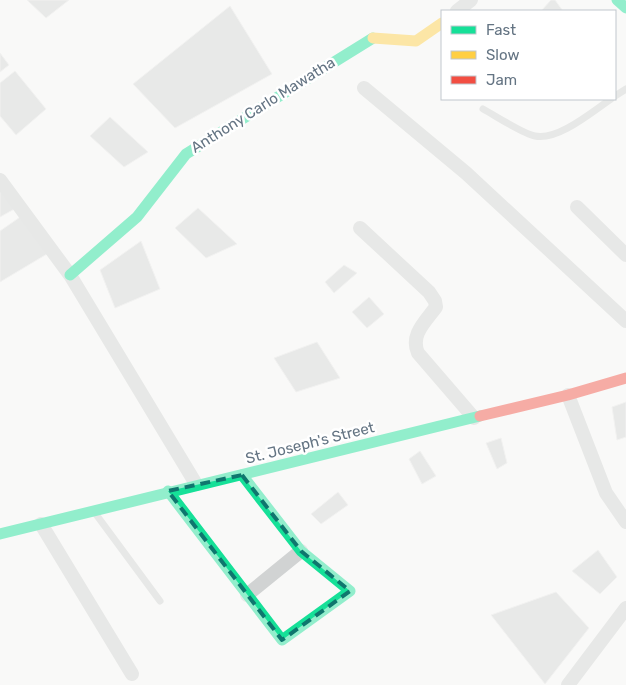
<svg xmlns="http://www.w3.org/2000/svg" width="626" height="685" viewBox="0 0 626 685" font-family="Rubik,sans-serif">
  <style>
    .building { fill: #d2d4d5; stroke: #e8e8e8 }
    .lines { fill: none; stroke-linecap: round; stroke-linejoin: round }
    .lane { stroke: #d1d3d3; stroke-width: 7 }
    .street { stroke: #d1d3d3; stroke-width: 14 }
    .fast { stroke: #16e098; stroke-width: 11 }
    .slow { stroke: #ffcf43; stroke-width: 11 }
    .jam { stroke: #f24e42; stroke-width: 11 }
    .marked { fill: none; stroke: #0f766e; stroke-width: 4; stroke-dasharray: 10 6; stroke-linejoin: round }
    .labels { text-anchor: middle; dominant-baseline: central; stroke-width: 5; stroke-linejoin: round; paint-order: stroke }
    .street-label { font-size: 15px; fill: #647483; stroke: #fff }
  </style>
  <rect width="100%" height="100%" fill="#f9f9f8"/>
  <g class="building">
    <polygon points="27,0 69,0 46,18"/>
    <polygon points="551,0 555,0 563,11 541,11"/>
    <polygon points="230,6 272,74 175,128 133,84"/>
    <polygon points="0,53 9,65 0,72"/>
    <polygon points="15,71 46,109 16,135 0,116 0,83"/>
    <polygon points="110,117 148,152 124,167 90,136"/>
    <polygon points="0,188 18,207 0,217"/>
    <polygon points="198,208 237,244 206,258 175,228"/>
    <polygon points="23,215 52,251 0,282 0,231"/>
    <polygon points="141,241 160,289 115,308 100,270"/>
    <polygon points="344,265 357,273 334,293 325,282"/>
    <polygon points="369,297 384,314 367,328 352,312"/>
    <polygon points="317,342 340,378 296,392 274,358"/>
    <polygon points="626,402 626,437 617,440 612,407"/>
    <polygon points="501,438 507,463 497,469 486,443"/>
    <polygon points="420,451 436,476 422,484 409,459"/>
    <polygon points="338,492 348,505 321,524 311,514"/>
    <polygon points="598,550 617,577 600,594 572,571"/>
    <polygon points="556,592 589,628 545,684 491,615"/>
  </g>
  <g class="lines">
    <g class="lane">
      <polyline points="615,96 626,89"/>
      <path d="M 483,109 C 496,116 523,134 535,136 C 558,141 593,111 611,99"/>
      <polyline points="95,513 160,601"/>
    </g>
    <g class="street">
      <polyline points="457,11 471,0"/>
      <polyline points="364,88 466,173 626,321"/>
      <polyline points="0,180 70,275 196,484"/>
      <polyline points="577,207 626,255"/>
      <path d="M 360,228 L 429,292 L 435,301 L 436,307 C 425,322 410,335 418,353 L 474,418"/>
      <polyline points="568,395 606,493 626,522"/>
      <polyline points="41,524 132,674"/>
      <polyline points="247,595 301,551"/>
      <polyline points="568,685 626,608"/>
    </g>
    <g class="fast">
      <polyline points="617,0 626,8"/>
      <polyline points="70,275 137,217 186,154 373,38"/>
      <polyline points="168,491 282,640 350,591 301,551 242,475"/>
      <polyline points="0,534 480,416"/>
    </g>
    <polyline class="slow" points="373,38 416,41 442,23"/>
    <polyline class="jam" points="480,416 568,395 626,378"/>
  </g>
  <path d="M0 0H626V685H0ZM 242,475 L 301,551 L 350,591 L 282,640 L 168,491 Z" fill="#f9f9f8" fill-opacity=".55" fill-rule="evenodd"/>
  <path class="marked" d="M 242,475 L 301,551 L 350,591 L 282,640 L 168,491 Z"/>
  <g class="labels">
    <g class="street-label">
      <text transform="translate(263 105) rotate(-32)">Anthony Carlo Mawatha</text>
      <text transform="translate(310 443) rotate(-14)">St. Joseph's Street</text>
    </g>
  </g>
  <rect x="441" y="10" width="175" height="90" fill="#ffffff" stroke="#c1c7cd"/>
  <rect x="451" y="26" width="25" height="8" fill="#16e098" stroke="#c1c7cd"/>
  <text x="486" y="35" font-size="15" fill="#647483">Fast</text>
  <rect x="451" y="51" width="25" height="8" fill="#ffcf43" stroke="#c1c7cd"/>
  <text x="486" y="60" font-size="15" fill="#647483">Slow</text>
  <rect x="451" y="76" width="25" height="8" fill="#f24e42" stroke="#c1c7cd"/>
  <text x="486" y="85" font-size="15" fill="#647483">Jam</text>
</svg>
